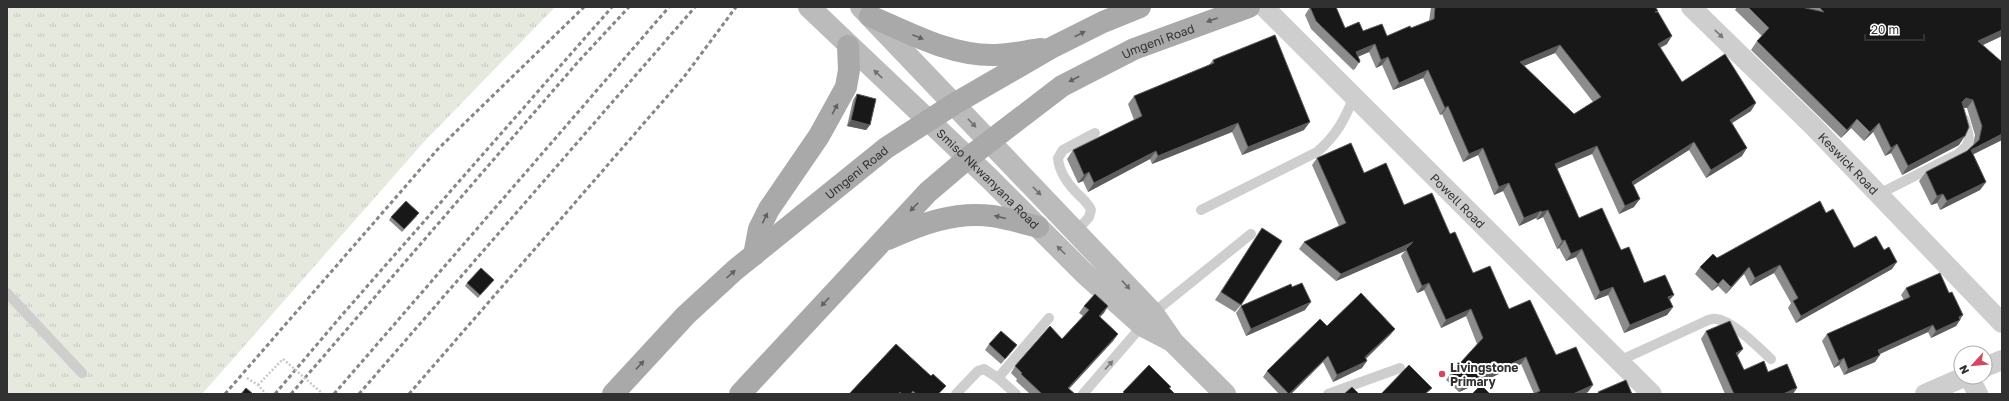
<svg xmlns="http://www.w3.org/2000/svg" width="2009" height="401" viewBox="0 0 2009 401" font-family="'Golos Text',sans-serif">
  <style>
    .grass { fill: url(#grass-tufts) }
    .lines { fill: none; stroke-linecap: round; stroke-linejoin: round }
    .path { stroke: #c8c8c8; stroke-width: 2.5; stroke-dasharray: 2 2; stroke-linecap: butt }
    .lane { stroke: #cecece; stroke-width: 10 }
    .street { stroke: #cecece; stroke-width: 20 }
    .secondary { stroke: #bbb; stroke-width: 22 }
    .primary { stroke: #a9a9a9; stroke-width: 22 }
    .rail { stroke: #868686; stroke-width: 3; stroke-dasharray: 4 3; stroke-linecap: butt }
    .path-bridge { stroke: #c8c8c8; stroke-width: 2.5; stroke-dasharray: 2 2; stroke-linecap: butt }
    .wall { fill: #8c8c8c; fill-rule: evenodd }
    .shaded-wall { fill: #5d5d5d }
    .building { fill: #181818; stroke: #5d5d5d; fill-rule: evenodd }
    .oneway { fill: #616161 }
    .oneway2 { fill: #787878 }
    .oneway3 { fill: #6f6f6f }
    .poi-dot { fill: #d4475f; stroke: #fff; stroke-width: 1.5 }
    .labels { text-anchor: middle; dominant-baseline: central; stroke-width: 4; stroke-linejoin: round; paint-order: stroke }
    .street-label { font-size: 12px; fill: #313131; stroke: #fff }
    .poi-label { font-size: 12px; font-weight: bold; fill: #313131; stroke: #fff; text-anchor: start }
  </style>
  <defs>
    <pattern id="grass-tufts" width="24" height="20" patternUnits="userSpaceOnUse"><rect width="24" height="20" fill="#e5e9de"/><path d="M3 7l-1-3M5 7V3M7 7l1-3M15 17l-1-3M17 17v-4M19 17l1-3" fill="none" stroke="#c5c8bf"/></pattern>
  </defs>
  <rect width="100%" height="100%" fill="#fff"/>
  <polygon class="grass" points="7,7 555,7 422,144 202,394 7,394"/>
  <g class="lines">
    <g class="path">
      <polyline points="247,378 258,385 266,394"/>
      <polyline points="258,385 283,359"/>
    </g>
    <g class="lane">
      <path d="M 1879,194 L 1958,154 C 1974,142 1969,136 1964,119"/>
      <path d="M 1201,210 L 1317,152 C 1337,135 1344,120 1354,97"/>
      <path d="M 1076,232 L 1089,217 L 1091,210 C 1089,205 1086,202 1082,198 C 1070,187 1059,174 1058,158 L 1063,150 L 1095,133"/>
      <polyline points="7,293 82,373"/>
      <path d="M 1619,361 L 1704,322 C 1708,320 1712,318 1716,319 C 1732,320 1759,348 1771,359"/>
      <polyline points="998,378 1049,318"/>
      <polyline points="956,394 978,371 984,369 998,378 1016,394"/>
      <polyline points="1083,394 1153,313 1251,234"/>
      <polyline points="1328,394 1400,368"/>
    </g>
    <g class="street">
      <path id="s1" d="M 1264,7 L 1652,394"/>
      <path id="s2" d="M 1691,7 L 1813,126 L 2002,323"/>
      <polyline points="1985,367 2002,360"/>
      <polyline points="1969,377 1978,394"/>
      <polyline points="1925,394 1964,377"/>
    </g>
    <g class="secondary">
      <path id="s3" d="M 809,7 L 989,178 L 1084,273 L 1143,326 L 1170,340"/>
      <polyline points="861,7 1153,313 1173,342 1225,394"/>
    </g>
    <g class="primary">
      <path d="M 870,16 C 909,33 951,56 995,55 C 1010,55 1026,51 1041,49"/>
      <path d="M 888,239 C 921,224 955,211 992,216 C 1007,218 1023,223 1038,227"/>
      <polyline points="754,255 759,229 769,209 819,136 846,87 849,70 848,46"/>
      <path id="s4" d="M 613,394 L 686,315 L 735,270 L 886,148 L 954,104 L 1051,48 L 1103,22 L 1140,7"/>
      <path id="s5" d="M 740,394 L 928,192 L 968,158 L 1062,86 L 1134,49 L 1249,7"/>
    </g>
    <g class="rail">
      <polyline points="225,394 437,150 584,7"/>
      <polyline points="275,394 342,315 612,7"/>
      <polyline points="291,394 577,63 629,7"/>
      <polyline points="334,394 669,7"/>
      <polyline points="359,394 695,7"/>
      <polyline points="409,394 684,77 736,7"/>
    </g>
    <polyline class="path-bridge" points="283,359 323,394"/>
  </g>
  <g class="wall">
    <path d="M 1310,7 L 1345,28 L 1387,36 L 1411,28 L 1429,21 L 1431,7 L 1660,7 L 1656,9 L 1667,44 L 1660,48 L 1682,82 L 1751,111 L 1732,123 L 1742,156 L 1706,178 L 1689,150 L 1633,185 L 1634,207 L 1619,214 L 1592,154 L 1557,169 L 1579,218 L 1621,250 L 1644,283 L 1670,300 L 1673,307 L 1667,315 L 1624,333 L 1608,295 L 1595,300 L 1576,257 L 1566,261 L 1559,248 L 1557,249 L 1543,217 L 1537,220 L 1536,218 L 1519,226 L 1503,191 L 1494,195 L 1478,155 L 1463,162 L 1442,114 L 1440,115 L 1423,78 L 1393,90 L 1382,65 L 1376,68 L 1369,52 L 1358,57 L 1360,61 L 1355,69 L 1353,70 L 1311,29 L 1305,15 ZM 1555,53 L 1593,102 L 1574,114 L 1524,66 Z"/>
    <polygon points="1737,7 1801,7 1804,8 1804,7 2002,7 2002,36 1983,45 2002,140 1973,154 1986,182 1980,190 1940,210 1937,203 1931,205 1919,181 1926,172 1967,151 1973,145 1975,135 1967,108 1963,108 1959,145 1902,175 1891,153 1885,156 1873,132 1864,141 1851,128 1841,138 1751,50 1757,41 1762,36 1735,10"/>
    <polygon points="1213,60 1304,130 1242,155 1232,132 1152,164 1150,159 1088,192 1083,181 1078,183 1067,159 1073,150 1134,120 1128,104 1134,96 1209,65"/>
    <polygon points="857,94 870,125 866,130 847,126 853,100"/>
    <polygon points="1317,158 1364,173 1404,205 1450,234 1473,273 1556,355 1588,392 1584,394 1533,394 1534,394 1521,364 1459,392 1446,380 1451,373 1477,344 1466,316 1441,328 1424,290 1417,293 1401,256 1405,251 1336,281 1299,249 1304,242 1339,226 1312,165"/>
    <polygon points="1826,213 1854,248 1892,269 1796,323 1788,308 1791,303 1774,273 1750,286 1744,274 1726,294 1718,286 1712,291 1695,274 1700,267 1717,258"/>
    <polygon points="417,216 402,232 389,220 391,217"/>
    <polygon points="1257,236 1241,305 1235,312 1215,300"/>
    <polygon points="494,280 478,298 465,286 467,283"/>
    <polygon points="1292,287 1305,310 1246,336 1236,313 1241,306"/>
    <polygon points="1906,288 1960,320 1956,326 1931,338 1928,332 1880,354 1875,362 1844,375 1839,365 1834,368 1822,341 1827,334 1904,300 1901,295"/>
    <polygon points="1084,306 1108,306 1100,317 1118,334 1113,341 1069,389 1075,394 1030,394 1016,381 1017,379 1011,373 1015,366 1062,339 1083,316 1079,313"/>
    <polygon points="1327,326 1395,329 1390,335 1366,359 1362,368 1333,382 1323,362 1291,394 1279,394 1263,377 1267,371"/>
    <polygon points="1706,331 1744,370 1768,372 1793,394 1725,394 1701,339"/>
    <polygon points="989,344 1013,350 1001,364 985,350"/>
    <polygon points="931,376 946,386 939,394 849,394"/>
  </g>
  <g class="shaded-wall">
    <polygon points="2002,30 2002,36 1972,50 1978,41"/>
    <polygon points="1672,36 1667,44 1652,52 1658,44"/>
    <polygon points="1375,44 1369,52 1354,58 1356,52"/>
    <polygon points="1560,45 1555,53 1514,70 1520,62"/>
    <polygon points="1388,57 1382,65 1376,68 1381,60"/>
    <polygon points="1428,70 1423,78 1393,90 1399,83"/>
    <polygon points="1966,98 1973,100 1967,108 1960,107 1962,102"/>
    <polygon points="1756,103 1751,111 1724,128 1730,120"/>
    <polygon points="1448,106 1442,114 1440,115 1445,108"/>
    <polygon points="1857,119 1851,128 1841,138 1847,130"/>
    <polygon points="851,120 870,125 866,130 847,126"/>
    <polygon points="1310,122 1304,130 1242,155 1248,147"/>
    <polygon points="1238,123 1232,132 1152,164 1158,156"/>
    <polygon points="1879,123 1873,132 1864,141 1870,132"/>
    <polygon points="2002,134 2002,140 1964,159 1971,150"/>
    <polygon points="1965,136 1959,145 1902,175 1908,166"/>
    <polygon points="1694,142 1689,150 1626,190 1632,182"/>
    <polygon points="1897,144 1891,153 1885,156 1891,148"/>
    <polygon points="1597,146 1592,154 1549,172 1555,164"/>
    <polygon points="1483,148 1478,155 1463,162 1469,154"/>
    <polygon points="1747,148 1742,156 1706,178 1711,170"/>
    <polygon points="1156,151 1150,159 1088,192 1094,183"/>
    <polygon points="1089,172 1083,181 1078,183 1084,175"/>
    <polygon points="1986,182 1980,190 1940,210 1947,201"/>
    <polygon points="1509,183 1503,191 1494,195 1499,187"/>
    <polygon points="1943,194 1937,203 1931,205 1937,196"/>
    <polygon points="1640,199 1634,207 1619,214 1625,206"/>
    <polygon points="1548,210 1543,217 1537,220 1542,212"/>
    <polygon points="1541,211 1536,218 1519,226 1524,218"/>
    <polygon points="1565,240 1559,248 1557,249 1562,241"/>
    <polygon points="1413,242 1405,251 1336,281 1341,274"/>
    <polygon points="1582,249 1576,257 1566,261 1571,254"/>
    <polygon points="1897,262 1892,269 1796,323 1801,316"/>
    <polygon points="1780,265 1774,273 1750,286 1755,278"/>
    <polygon points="1749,267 1744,274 1726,294 1731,287"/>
    <polygon points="1723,279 1718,286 1712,291 1718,284"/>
    <polygon points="1429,283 1424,290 1417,293 1422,286"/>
    <polygon points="1613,287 1608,295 1595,300 1600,292"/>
    <polygon points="1674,295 1668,302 1668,297"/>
    <polygon points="1311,302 1305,310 1246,336 1251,329"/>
    <polygon points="1108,306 1104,313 1094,323 1099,316"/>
    <polygon points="1673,307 1667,315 1624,333 1630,325"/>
    <polygon points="1471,309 1466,316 1441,328 1446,320"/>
    <polygon points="1963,315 1956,326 1931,338 1936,331"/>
    <polygon points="1933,325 1928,332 1873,357 1878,350"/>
    <polygon points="1395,329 1390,335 1360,364 1365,357"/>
    <polygon points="1118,334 1113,341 1064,394 1068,388"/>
    <polygon points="1743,349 1737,356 1736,353"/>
    <polygon points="1880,355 1875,362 1844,375 1848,369"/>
    <polygon points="1328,356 1323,362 1291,394 1289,394"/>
    <polygon points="1526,357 1521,364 1459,392 1464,385"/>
    <polygon points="1844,358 1839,365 1834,368 1839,361"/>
    <polygon points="1367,361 1362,368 1333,382 1337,375"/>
    <polygon points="1593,385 1588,392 1584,394 1573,394"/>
    <polygon points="1797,388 1793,394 1783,394"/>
  </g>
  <g class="building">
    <path d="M 1310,7 L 1336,7 L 1345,28 L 1359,22 L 1363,31 L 1382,24 L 1387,36 L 1410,26 L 1411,28 L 1434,19 L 1435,7 L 1655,7 L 1658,11 L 1655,12 L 1658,12 L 1672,36 L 1658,44 L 1682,82 L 1725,54 L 1756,103 L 1730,120 L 1747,148 L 1711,170 L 1694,142 L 1632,182 L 1640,199 L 1625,206 L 1597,146 L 1555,164 L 1579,218 L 1602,208 L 1621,250 L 1629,247 L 1644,283 L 1665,275 L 1674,295 L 1668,297 L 1673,307 L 1630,325 L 1613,287 L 1600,292 L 1582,249 L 1571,254 L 1565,240 L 1562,241 L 1548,210 L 1542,212 L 1541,211 L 1524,218 L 1509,183 L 1499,187 L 1483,148 L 1469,154 L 1448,106 L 1445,108 L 1428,70 L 1399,83 L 1388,57 L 1381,60 L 1375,44 L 1356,52 L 1360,61 L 1359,63 L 1316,21 ZM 1560,45 L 1601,97 L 1574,114 L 1520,62 Z"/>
    <polygon points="1748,7 1801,7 1824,12 1819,7 2002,7 2002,30 1978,41 2002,62 2002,134 1971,150 1986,182 1947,201 1943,194 1937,196 1926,172 1967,151 1979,140 1982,126 1973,100 1966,98 1962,102 1969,127 1965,136 1908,166 1897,144 1891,148 1879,123 1870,132 1857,119 1847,130 1757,41 1769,28"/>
    <polygon points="1275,35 1310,122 1248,147 1238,123 1158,156 1156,151 1094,183 1089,172 1084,175 1073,150 1142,116 1134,96 1214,63 1213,60"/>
    <polygon points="857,94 876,99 870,125 851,120"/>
    <polygon points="1351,143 1364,173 1386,163 1404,205 1432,193 1450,234 1455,232 1473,273 1490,266 1509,309 1530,300 1556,355 1576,347 1593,385 1573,394 1533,394 1540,391 1526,357 1464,385 1451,373 1483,338 1471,309 1446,320 1429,283 1422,286 1406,249 1413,242 1341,274 1304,242 1346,223 1317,158"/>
    <polygon points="406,201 419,213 404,229 391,217"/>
    <polygon points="1820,201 1826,213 1833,209 1854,248 1876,236 1884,250 1889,247 1897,262 1801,316 1793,301 1798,298 1780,265 1755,278 1749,267 1731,287 1723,279 1718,284 1700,267 1713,254 1717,258"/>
    <polygon points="1262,228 1282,241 1241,305 1221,292"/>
    <polygon points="481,268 494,280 480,295 467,283"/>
    <polygon points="1940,273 1949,293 1952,292 1963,315 1959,317 1960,320 1936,331 1933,325 1878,350 1880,355 1848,369 1844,358 1839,361 1827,334 1910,297 1906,288"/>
    <polygon points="1302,283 1311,302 1251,329 1241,306 1291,284 1292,287"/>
    <polygon points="1361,293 1395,329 1365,357 1367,361 1337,375 1328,356 1289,394 1267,371 1320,319 1327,326"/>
    <polygon points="1095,294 1108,306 1099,316 1118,334 1068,388 1075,394 1042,394 1021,374 1022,373 1015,366 1050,326 1062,339 1089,310 1084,306"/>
    <polygon points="1730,321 1743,349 1736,353 1744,370 1764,361 1768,372 1787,364 1797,388 1783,394 1734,394 1706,331"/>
    <polygon points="1001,331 1017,345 1005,359 989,344"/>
    <polygon points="896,344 931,376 933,374 946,386 938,394 916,394 913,391 911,394 902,394 900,392 899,394 849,394"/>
    <polygon points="1149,365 1171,387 1169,388 1175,394 1125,394 1123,392"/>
    <polygon points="1409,365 1432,388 1425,394 1381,394"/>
    <polygon points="1626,380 1632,394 1599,394 1598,392"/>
    <polygon points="1481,385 1490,394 1472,394"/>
    <polygon points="1352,387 1359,394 1344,394"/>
    <polygon points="246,388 253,394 241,394"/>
  </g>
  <defs><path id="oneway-solid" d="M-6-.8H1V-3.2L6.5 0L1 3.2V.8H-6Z"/></defs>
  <g class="oneway">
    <use href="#oneway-solid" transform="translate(1212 20) rotate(160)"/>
    <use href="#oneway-solid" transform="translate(1080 34) rotate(-27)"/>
    <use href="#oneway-solid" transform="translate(918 37) rotate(22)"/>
    <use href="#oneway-solid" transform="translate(1074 79) rotate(152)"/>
    <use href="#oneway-solid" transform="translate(835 109) rotate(-62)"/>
    <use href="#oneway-solid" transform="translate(914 207) rotate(134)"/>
    <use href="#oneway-solid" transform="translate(1000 217) rotate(-166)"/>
    <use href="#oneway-solid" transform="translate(765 218) rotate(-64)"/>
    <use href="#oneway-solid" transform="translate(731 274) rotate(-42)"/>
    <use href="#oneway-solid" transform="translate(825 302) rotate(133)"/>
    <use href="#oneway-solid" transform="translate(640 365) rotate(-47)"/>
  </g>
  <g class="oneway2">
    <use href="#oneway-solid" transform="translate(1719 34) rotate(44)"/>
    <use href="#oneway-solid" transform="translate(1109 365) rotate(-48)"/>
  </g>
  <g class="oneway3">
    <use href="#oneway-solid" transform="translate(878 74) rotate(-137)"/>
    <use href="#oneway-solid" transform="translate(972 123) rotate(46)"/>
    <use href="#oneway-solid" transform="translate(1037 191) rotate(46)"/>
    <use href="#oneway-solid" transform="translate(1061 250) rotate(-135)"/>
    <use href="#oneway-solid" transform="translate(1126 285) rotate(47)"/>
  </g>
  <circle class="poi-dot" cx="1442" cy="374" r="4"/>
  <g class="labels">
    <g class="street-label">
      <text stroke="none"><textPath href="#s5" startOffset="553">Umgeni Road</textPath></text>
      <text stroke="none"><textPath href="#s2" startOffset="222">Keswick Road</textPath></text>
      <text stroke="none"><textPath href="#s4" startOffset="330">Umgeni Road</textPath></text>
      <text stroke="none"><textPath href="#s3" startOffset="248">Smiso Nkwanyana Road</textPath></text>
      <text stroke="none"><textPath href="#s1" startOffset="274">Powell Road</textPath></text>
    </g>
    <g class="poi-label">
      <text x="1450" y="367">Livingstone<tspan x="1450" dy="14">Primary</tspan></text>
    </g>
  </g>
  <rect width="2009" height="401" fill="none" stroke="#313131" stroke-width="16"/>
  <g transform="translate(1973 365) rotate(243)"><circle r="19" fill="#ffffff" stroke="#adadad"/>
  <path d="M0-3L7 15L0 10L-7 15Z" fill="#d4475f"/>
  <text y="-6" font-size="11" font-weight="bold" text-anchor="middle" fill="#313131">N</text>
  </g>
  <path d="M1865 34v6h59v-6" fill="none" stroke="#313131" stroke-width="2"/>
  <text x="1871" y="34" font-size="12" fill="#313131" stroke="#ffffff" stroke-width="3" paint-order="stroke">20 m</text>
</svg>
